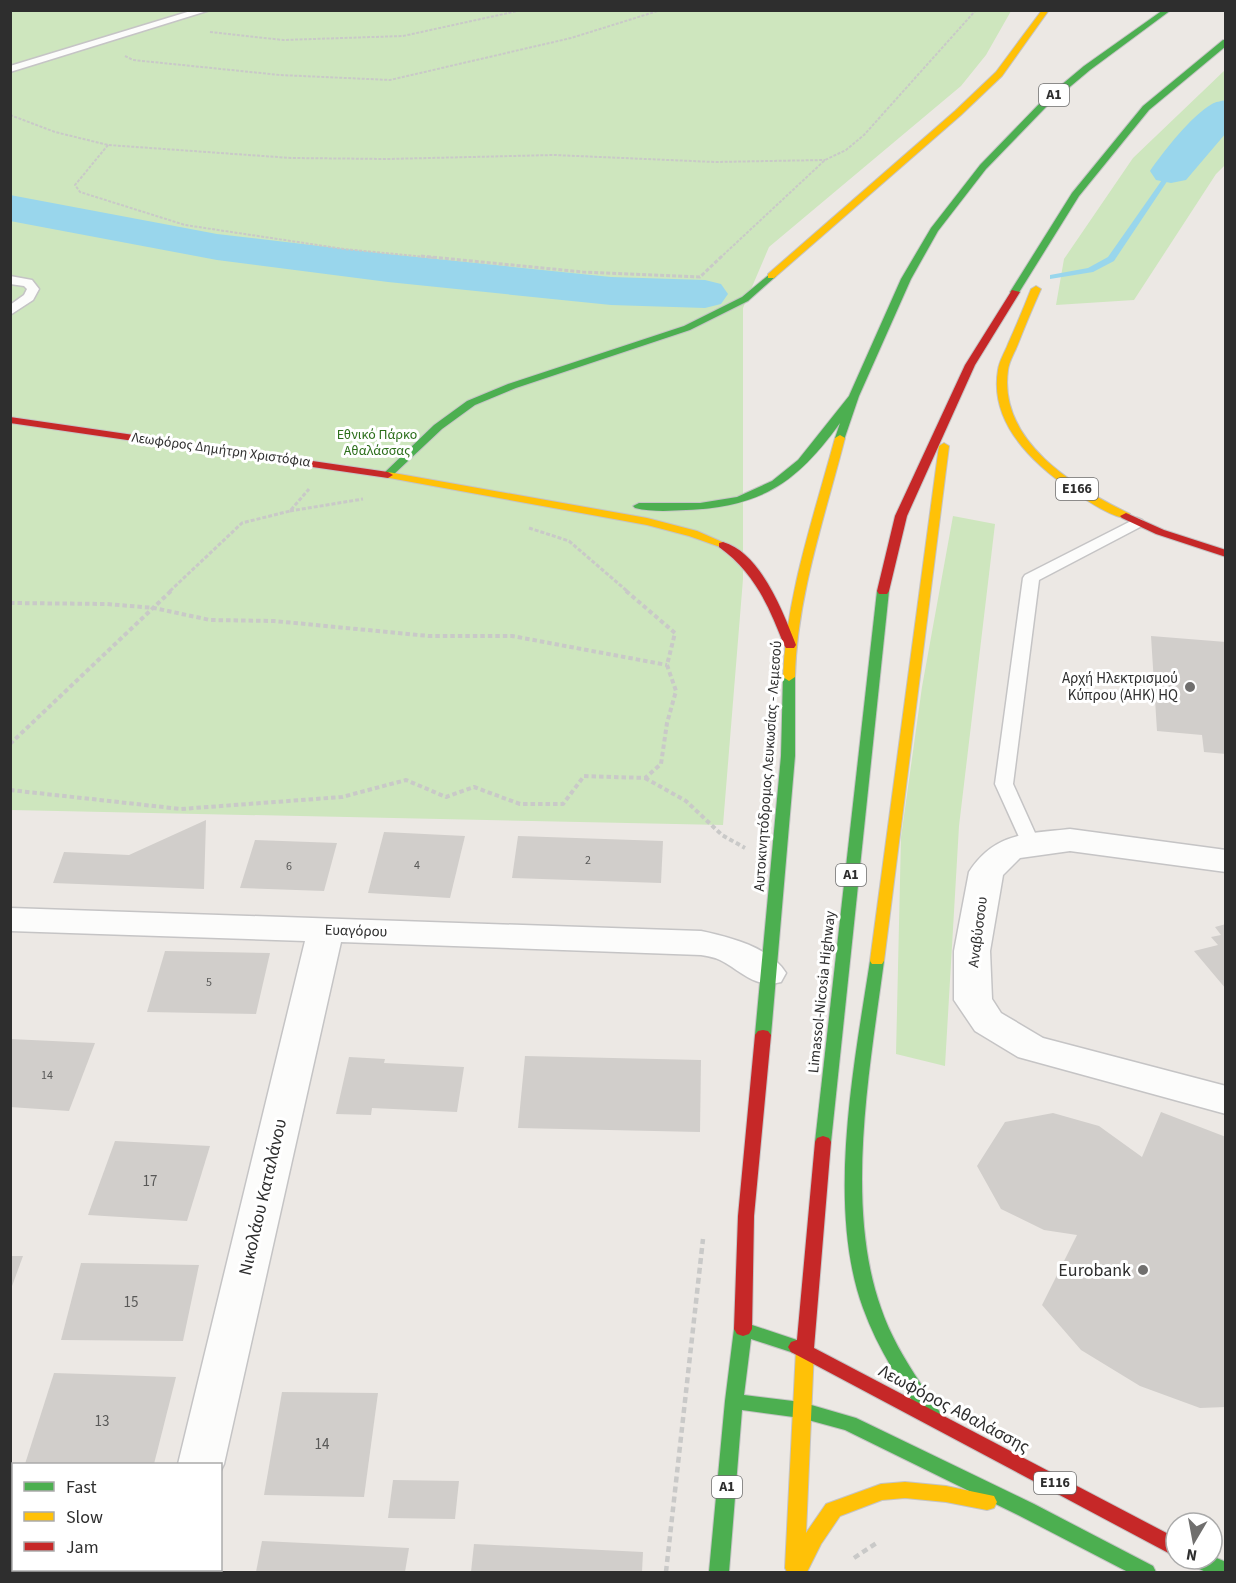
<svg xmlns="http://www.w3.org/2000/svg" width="1236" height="1583" viewBox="0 0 1236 1583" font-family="'Source Sans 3',sans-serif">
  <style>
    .green { fill: #cee6be }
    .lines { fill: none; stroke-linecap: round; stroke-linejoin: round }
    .stream { fill: #99d6ec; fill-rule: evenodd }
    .river { fill: #99d6ec; fill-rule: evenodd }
    .building { fill: #d1cecb }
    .lane-casing { stroke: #c5c4c5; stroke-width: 3 }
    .street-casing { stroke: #c5c4c5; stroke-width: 3 }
    .fast-casing { stroke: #c5c4c5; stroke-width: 2 }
    .slow-casing { stroke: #c5c4c5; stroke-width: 2 }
    .jam-casing { stroke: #c5c4c5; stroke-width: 2 }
    .path-far3 { stroke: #c9c9c8; stroke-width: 2; stroke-dasharray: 3 1.5; stroke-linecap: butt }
    .path-far2 { stroke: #c9c9c8; stroke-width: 3; stroke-dasharray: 4 2; stroke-linecap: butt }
    .path-far1 { stroke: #c9c9c8; stroke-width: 4; stroke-dasharray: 4.5 3; stroke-linecap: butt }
    .path { stroke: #c9c9c8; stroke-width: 4.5; stroke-dasharray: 6 4; stroke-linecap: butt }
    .lane { fill: #fcfcfb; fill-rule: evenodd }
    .street { fill: #fcfcfb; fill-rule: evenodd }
    .fast { fill: #4caf50; fill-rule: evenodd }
    .slow { fill: #ffc107; fill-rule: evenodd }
    .jam { fill: #c62828; fill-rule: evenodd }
    .poi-dot { fill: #706f6e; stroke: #fff; stroke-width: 2 }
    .labels { text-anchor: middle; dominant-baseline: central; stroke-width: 6; stroke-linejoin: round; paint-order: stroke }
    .number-label { font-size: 12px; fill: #585857 }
    .shield { fill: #fff; stroke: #6d6d6d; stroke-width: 1.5 }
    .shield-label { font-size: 14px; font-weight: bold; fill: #2e2e2e }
    .far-park-label { font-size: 14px; fill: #2c6e1b; stroke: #fff }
    .far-street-label { font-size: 14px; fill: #2e2e2e; stroke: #fff }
    .poi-label { font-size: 15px; fill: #2e2e2e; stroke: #fff; text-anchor: end }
    .street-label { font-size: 15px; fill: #2e2e2e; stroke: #fff }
    .near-number-label { font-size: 15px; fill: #585857 }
    .near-street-label { font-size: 18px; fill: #2e2e2e; stroke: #fff }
    .near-poi-label { font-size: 18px; fill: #2e2e2e; stroke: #fff; text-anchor: end }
  </style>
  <rect width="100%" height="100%" fill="#ece8e4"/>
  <g class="green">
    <polygon points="11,11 1011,11 986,55 961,86 769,247 743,308 743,579 723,825 11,810"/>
    <polygon points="1225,70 1225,165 1216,174 1134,300 1056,305 1064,259 1133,158"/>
    <polygon points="953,516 995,524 959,826 945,1066 896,1054 901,837 922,687"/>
  </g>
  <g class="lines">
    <polygon class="stream" points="1171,169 1174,171 1114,261 1093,272 1050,279 1050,275 1088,268 1108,257 1169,170"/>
    <g class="river">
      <path d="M 1226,100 L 1226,133 L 1186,180 L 1171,183 L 1156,180 L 1150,171 C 1164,151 1191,116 1212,104 C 1215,102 1221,101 1226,100 Z"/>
      <polygon points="10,195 217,234 388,254 611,277 705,280 721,284 728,294 721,304 705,308 611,305 388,282 217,260 10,221"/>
    </g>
  </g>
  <g class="building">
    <polygon points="1151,636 1226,642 1226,754 1204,752 1202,735 1157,731"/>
    <polygon points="206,820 204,889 53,883 64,852 129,855"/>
    <polygon points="384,832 465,836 450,898 368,893"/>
    <polygon points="518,836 663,841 661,883 512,878"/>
    <polygon points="255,840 337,843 324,891 240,888"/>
    <polygon points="1226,924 1226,989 1194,951 1218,945 1211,937 1221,935 1215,927"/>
    <polygon points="165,951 270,953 256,1014 147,1012"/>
    <polygon points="10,1039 95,1043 69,1111 10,1107"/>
    <polygon points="525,1056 701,1060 700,1132 518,1128"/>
    <polygon points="349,1057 385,1059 384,1063 464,1067 457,1112 372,1108 371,1115 336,1114"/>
    <polygon points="1161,1112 1226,1137 1226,1407 1200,1408 1140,1386 1081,1350 1042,1305 1077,1235 1044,1230 1001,1209 977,1166 1005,1122 1053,1113 1099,1126 1142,1157"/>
    <polygon points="115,1141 210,1146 187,1221 88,1215"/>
    <polygon points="10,1256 23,1256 11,1289 10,1289"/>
    <polygon points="81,1263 199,1265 183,1341 61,1340"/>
    <polygon points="54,1373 176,1377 154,1464 25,1464"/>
    <polygon points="282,1392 378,1393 364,1497 264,1495"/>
    <polygon points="393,1480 459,1481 455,1519 388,1518"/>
    <polygon points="10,1532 14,1533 14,1570 120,1570 119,1572 10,1572"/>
    <polygon points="262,1541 409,1548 405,1572 256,1572"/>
    <polygon points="474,1544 643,1552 642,1572 471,1572"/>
  </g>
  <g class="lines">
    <g class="lane-casing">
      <g id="lane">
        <polygon points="194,10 210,10 10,72 10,66"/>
        <polygon points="10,276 32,280 39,289 33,300 10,315 10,305 24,295 27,289 24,286 10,284"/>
        <polygon points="1137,518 1142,520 1145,523 1142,526 1039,580 1013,784 1040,844 1038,848 1024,848 995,784 1023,578 1025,575"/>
      </g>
    </g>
    <g class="street-casing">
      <g id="street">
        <path d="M 1070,829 L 1226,850 L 1226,872 L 1070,851 L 1020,858 L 1003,875 L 990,951 L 992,999 L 1001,1013 L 1043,1038 L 1226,1086 L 1226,1114 L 1018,1057 L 975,1031 L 954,1000 L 954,951 L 969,872 C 995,832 1027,834 1070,829 Z"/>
        <path d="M 10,908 L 701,931 C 729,937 770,947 786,973 L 781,982 C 754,989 742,971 720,960 C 714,957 707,956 701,955 L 341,942 L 224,1464 L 220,1472 L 220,1464 L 178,1464 L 305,941 L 10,931 Z"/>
        <rect x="152" y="1570" width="48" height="2"/>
      </g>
    </g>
    <g class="fast-casing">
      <g id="fast">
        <path d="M 1163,10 L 1171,10 L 1090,70 L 1047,106 L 986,169 L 938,231 L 911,279 L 859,396 L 844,440 L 840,441 L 835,438 L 840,423 C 797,483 761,507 686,510 C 670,511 651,512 635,508 L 633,506 L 639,503 L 700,503 L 737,497 L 772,481 L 798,460 L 849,396 L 901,279 L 931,228 L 980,165 L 1041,102 L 1084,66 Z"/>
        <polygon points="1223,40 1226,40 1226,46 1149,110 1079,196 1018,294 1012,294 1010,292 1072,193 1143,106"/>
        <polygon points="771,273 776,276 774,278 748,301 690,330 516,388 475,405 442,429 392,476 384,476 383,474 434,425 467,401 508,384 684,326 742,297"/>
        <polygon points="883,587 889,591 831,1142 829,1146 823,1148 817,1146 815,1142 877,591"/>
        <polygon points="789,673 795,677 795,756 771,1035 768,1039 758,1039 755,1035 781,756 783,677"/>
        <path d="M 877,956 L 882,958 L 884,961 C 870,1067 844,1205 881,1308 C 890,1335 905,1360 921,1384 C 928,1395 937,1406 943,1418 L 941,1423 L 934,1426 L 927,1423 C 903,1387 878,1350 863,1308 C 826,1207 854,1065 870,961 L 872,958 Z"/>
        <polygon points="743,1322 803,1342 806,1347 803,1352 797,1354 751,1339 744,1395 801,1402 856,1418 1034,1504 1153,1566 1156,1572 1128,1572 1020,1516 845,1430 801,1418 742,1410 729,1572 709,1572 725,1401 734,1329 737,1324"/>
        <polygon points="1212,1556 1226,1562 1226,1572 1206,1572 1190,1565 1187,1559 1212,1559"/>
      </g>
    </g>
    <g class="slow-casing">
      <g id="slow">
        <polygon points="1042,10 1049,10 1002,76 961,115 774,278 768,278 768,274 955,111 996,72"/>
        <path d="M 1036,286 L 1041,289 C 1033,307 1025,326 1018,344 C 1015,352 1009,361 1008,370 C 998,442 1075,487 1130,514 L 1130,518 C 1117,521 1084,499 1073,491 C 1033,464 989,423 998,370 C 999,361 1005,352 1008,344 C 1016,326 1024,307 1031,289 Z"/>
        <path d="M 840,435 L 845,438 C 825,516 797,596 795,677 L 789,681 L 783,677 C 786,596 814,516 835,438 Z"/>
        <polygon points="944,443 949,446 884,961 882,964 872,964 870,961 939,446"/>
        <polygon points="388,472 647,518 697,531 729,545 723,548 689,536 647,525 384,477 384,473"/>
        <polygon points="805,1343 811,1345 814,1350 806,1533 826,1504 881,1484 905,1482 946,1486 994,1496 997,1502 994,1508 987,1510 946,1502 905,1498 882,1500 840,1516 821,1544 807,1572 787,1572 785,1568 796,1350 799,1345"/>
      </g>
    </g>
    <g class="jam-casing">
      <g id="jam">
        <polygon points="1012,290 1020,292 975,365 907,516 889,591 887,594 879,594 877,591 895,516 965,365"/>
        <polygon points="10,417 388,472 393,475 388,478 10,423"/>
        <polygon points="1126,513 1164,530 1226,550 1226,557 1156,534 1122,518 1120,516"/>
        <path d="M 723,542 C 761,553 783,612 796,645 L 794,648 L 786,648 L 784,645 C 769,606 754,572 719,547 L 719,543 Z"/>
        <polygon points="763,1030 768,1031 771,1035 754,1216 752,1329 749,1334 743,1336 737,1334 734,1329 738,1216 755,1035 758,1031"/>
        <polygon points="823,1136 829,1138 831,1142 814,1348 1176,1538 1176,1557 791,1352 788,1347 791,1342 797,1340 815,1142 817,1138"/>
      </g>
    </g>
    <g class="path-far3">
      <polyline points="210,32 283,40 403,36 522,10"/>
      <polyline points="125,56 133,60 280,75 390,80 571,38 661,10"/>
      <polyline points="10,115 55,132 108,145 291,158 388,159 554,155 715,162 825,160"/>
      <polyline points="108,145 75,185 80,192 185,225 344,249 436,258"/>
      <polyline points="720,258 825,160 846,150 864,135 976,10"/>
    </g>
    <g class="path-far2">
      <polyline points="421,256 583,272 700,277 722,256"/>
      <polyline points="290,511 363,499"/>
      <polyline points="529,528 569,541 627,591"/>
      <polyline points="170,591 242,523 290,511 309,489"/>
    </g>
    <g class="path-far1">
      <polyline points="10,603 107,604 154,608 210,620 274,621 429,636 512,636 667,665"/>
      <polyline points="10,744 172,590"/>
      <polyline points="645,778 686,801 722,835 745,848"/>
      <polyline points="10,790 181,809 342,797 406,780 446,797 474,787 520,804 563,804 584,776 645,778 661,764 667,723 676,691 667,665 675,633 625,590"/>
    </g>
    <g class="path">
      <polyline points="854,1558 878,1542"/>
      <polyline points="666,1572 703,1239"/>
    </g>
    <use href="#lane" class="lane"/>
    <use href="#street" class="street"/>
    <use href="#fast" class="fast"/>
    <use href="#slow" class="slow"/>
    <use href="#jam" class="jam"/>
  </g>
  <g class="poi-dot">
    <circle cx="1190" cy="687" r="6"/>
    <circle cx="1143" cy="1270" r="6"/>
  </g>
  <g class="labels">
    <g class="number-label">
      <text x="588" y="860">2</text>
      <text x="417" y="865">4</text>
      <text x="289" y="866">6</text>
      <text x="209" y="982">5</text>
      <text x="47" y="1075">14</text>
    </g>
    <g class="shield">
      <rect x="1039" y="84" width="30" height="22" rx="4.5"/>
      <rect x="1056" y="478" width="42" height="22" rx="4.5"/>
      <rect x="836" y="864" width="30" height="22" rx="4.5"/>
      <rect x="1034" y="1472" width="42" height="22" rx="4.5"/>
      <rect x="712" y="1476" width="30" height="22" rx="4.5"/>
    </g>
    <g class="shield-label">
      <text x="1054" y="95">A1</text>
      <text x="1077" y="489">E166</text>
      <text x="851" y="875">A1</text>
      <text x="1055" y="1483">E116</text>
      <text x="727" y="1487">A1</text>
    </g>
    <g class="far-park-label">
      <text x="377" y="435">Εθνικό Πάρκο<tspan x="377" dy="16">Αθαλάσσας</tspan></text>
    </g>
    <g class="far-street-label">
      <text transform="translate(221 450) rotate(8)">Λεωφόρος Δημήτρη Χριστόφια</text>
    </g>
    <g class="poi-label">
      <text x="1178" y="678">Αρχή Ηλεκτρισμού<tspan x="1178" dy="17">Κύπρου (ΑΗΚ) HQ</tspan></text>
    </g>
    <g class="street-label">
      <text transform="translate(768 766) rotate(-86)">Αυτοκινητόδρομος Λευκωσίας - Λεμεσού</text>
      <text transform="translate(356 931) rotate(2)">Ευαγόρου</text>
      <text transform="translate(978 932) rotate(-83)">Αναβύσσου</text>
      <text transform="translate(822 992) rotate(-84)">Limassol-Nicosia Highway</text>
    </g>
    <g class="near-number-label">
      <text x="150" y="1181">17</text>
      <text x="131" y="1302">15</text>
      <text x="102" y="1421">13</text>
      <text x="322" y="1444">14</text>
    </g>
    <g class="near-street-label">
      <text transform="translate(263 1197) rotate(-77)">Νικολάου Καταλάνου</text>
      <text transform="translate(954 1409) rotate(28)">Λεωφόρος Αθαλάσσης</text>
    </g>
    <g class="near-poi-label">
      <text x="1131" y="1270">Eurobank</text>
    </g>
  </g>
  <rect width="1236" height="1583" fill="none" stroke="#2e2e2e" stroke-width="24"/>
  <rect x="12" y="1463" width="210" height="108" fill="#ffffff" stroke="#ababab" stroke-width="1.5"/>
  <rect x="24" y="1482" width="30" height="9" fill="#4caf50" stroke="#ababab" stroke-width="1.5"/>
  <text x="66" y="1493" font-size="18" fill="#2e2e2e">Fast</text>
  <rect x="24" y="1512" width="30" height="9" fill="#ffc107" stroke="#ababab" stroke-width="1.5"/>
  <text x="66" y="1523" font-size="18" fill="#2e2e2e">Slow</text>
  <rect x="24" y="1542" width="30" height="9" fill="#c62828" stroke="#ababab" stroke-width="1.5"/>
  <text x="66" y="1553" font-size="18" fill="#2e2e2e">Jam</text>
  <g transform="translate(1194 1541) rotate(190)"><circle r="28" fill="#ffffff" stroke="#ababab" stroke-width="1.5"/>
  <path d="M0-4.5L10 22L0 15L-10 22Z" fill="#706f6e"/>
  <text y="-9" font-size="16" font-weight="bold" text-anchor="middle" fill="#2e2e2e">N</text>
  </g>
</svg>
